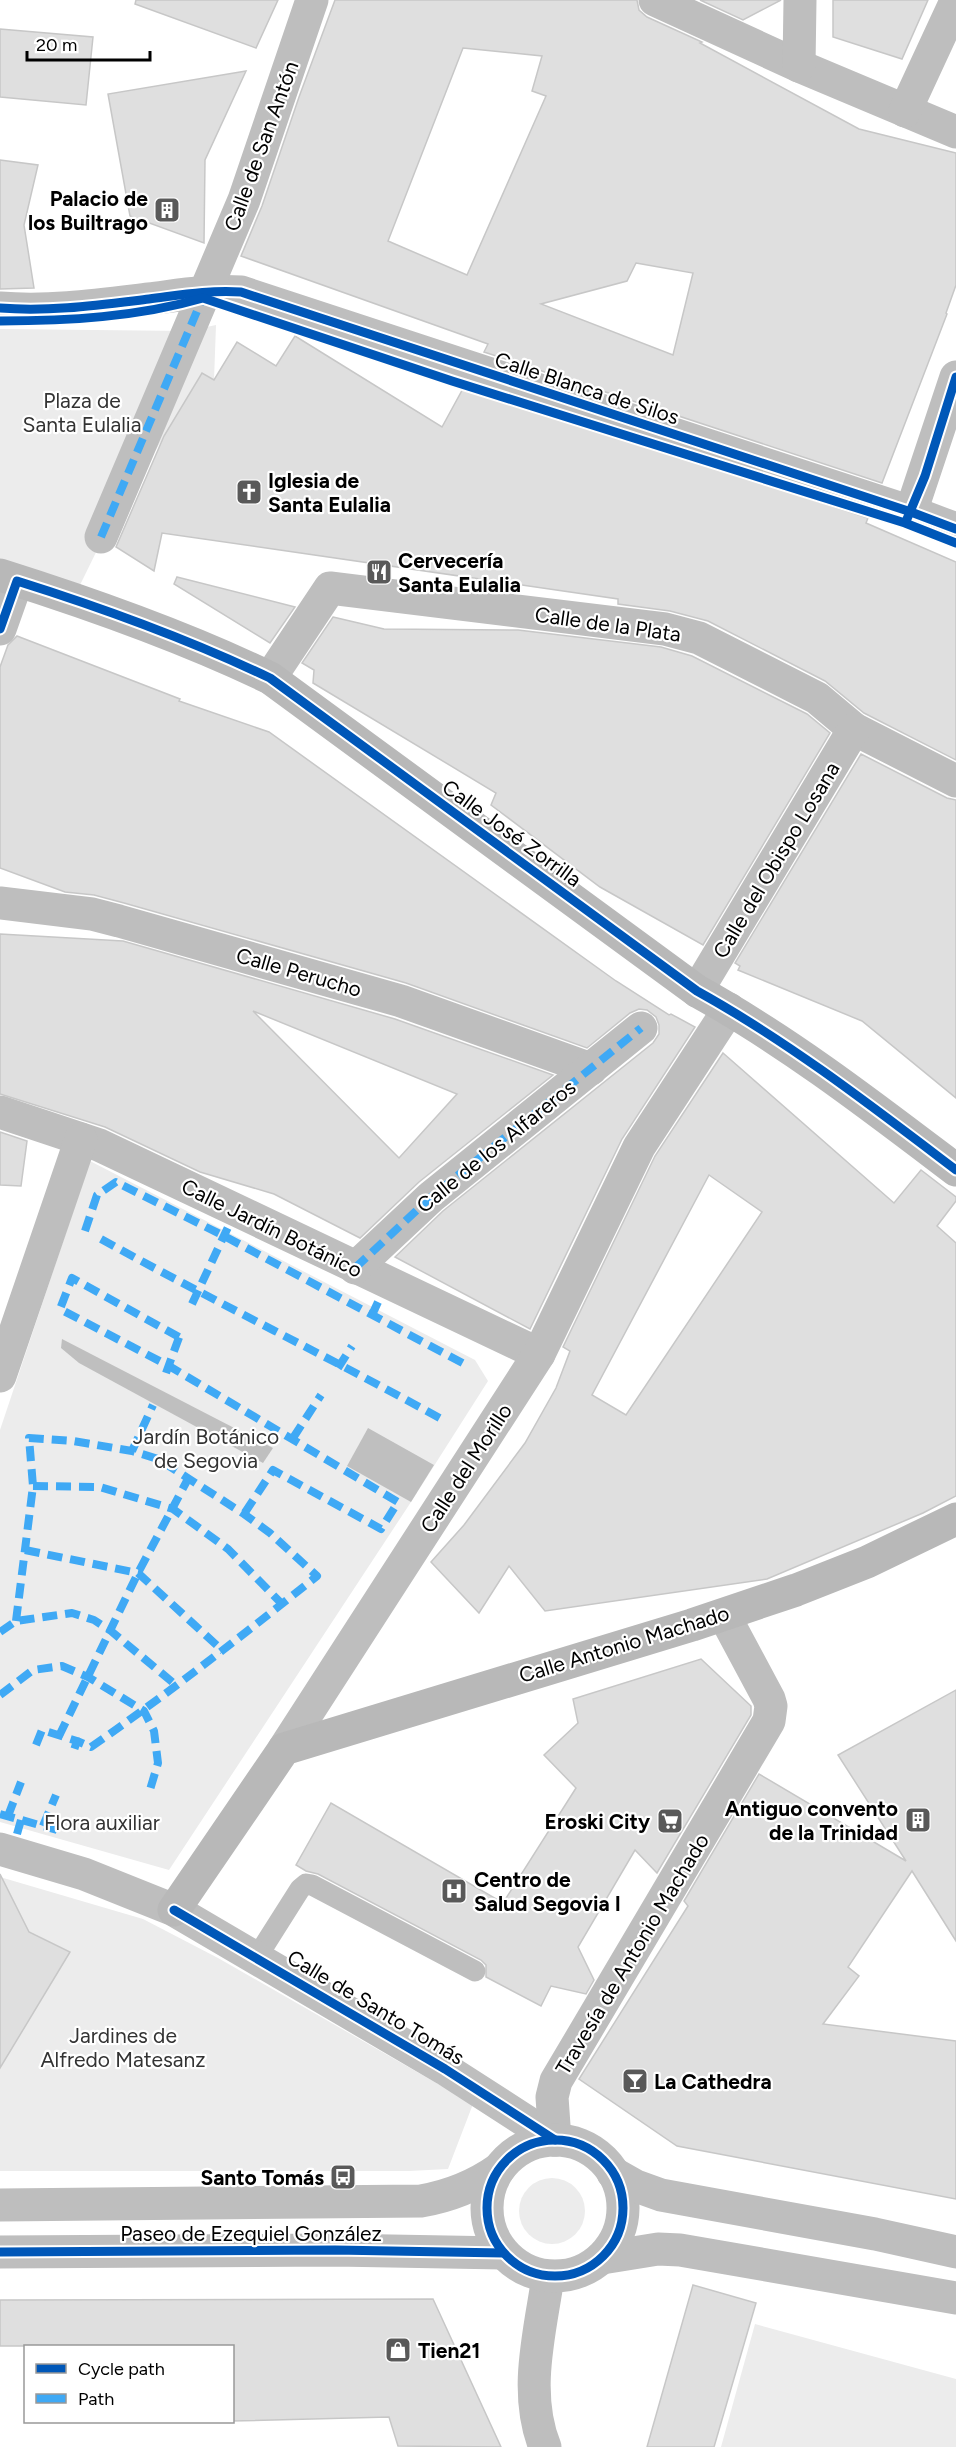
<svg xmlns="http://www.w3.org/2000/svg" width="956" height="2447" viewBox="0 0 956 2447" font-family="Figtree,sans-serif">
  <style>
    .green { fill: #ececec }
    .water { fill: #bfbfbf }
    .building { fill: #dfdfdf; stroke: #c7c7c7; stroke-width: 1.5; fill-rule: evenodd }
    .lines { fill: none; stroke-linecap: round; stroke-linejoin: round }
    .lane { stroke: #bebebe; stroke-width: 21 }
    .street { stroke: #bebebe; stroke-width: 33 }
    .secondary { stroke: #b8b8b8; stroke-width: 33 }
    .primary { stroke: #bebebe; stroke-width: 33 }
    .quiet { stroke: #3fa9f5; stroke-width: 8; stroke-dasharray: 15 8; stroke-linecap: butt }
    .cycleway-casing { stroke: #fff; stroke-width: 13 }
    .cycleway { stroke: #0057b8; stroke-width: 9 }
    .labels { text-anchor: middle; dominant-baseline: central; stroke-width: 4.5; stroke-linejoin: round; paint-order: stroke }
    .street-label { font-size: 21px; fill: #000; stroke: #fff }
    .poi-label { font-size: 21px; font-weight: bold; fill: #000; stroke: #fff; text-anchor: start }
    .park-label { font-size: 21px; fill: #333; stroke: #fff }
  </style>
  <rect width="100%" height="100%" fill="#fff"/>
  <g class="green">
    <polygon points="216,325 214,380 202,373 103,538 80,585 0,561 0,329 188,331"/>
    <polygon points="90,1161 475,1360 488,1381 411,1502 169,1870 0,1822 0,1430"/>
    <polygon points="0,1877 143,1919 218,1958 473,2104 448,2169 409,2171 0,2171"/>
    <circle cx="552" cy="2211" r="33"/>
    <polygon points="755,2324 956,2379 956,2447 721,2447"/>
  </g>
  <g class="water">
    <polygon points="62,1339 273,1448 263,1463 79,1363 61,1348"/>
    <polygon points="368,1428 434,1465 411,1502 347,1466"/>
  </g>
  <g class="building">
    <polygon points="136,0 278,0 256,48 135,4"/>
    <path d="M 335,0 L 637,0 L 639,10 L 647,17 L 702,42 L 700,43 L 859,129 L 956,153 L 956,285 L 946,313 L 947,314 L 882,483 L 484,352 L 488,344 L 241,256 L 262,206 L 299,97 ZM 463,48 L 542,56 L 532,91 L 546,96 L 467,275 L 388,241 ZM 636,263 L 693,273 L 673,355 L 541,304 L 627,281 Z"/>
    <polygon points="700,0 781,0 743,20"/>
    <polygon points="833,0 928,0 902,59 833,37"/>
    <polygon points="0,29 93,37 86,105 0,97"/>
    <polygon points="246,71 205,160 204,243 130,216 108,94"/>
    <polygon points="0,160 38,165 24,225 34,288 0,289"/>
    <polygon points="295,336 442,427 465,385 868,518 866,523 956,562 956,760 864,713 825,681 708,621 670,611 618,604 618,599 162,533 154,571 116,547 164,436 202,373 214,380 237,342 276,366"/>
    <polygon points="177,577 295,607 270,643 174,584"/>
    <polygon points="333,617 384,629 518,630 661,647 692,656 807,714 830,733 703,945 600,887 491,805 496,793 313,683 314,670 302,663"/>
    <polygon points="17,636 180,699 179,701 269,732 616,981 669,1015 671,1014 695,1027 622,1139 530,1329 395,1257 443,1211 653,1043 659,1034 659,1025 656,1017 647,1010 639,1009 630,1013 587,1048 406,983 124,903 94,895 65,892 0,868 0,667 8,645"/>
    <polygon points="861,754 947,798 956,800 956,1098 862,1021 738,970 740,966 735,963"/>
    <path d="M 0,934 L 123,941 L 395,1019 L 553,1075 L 419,1182 L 360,1238 L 274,1194 L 200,1172 L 105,1127 L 0,1094 ZM 253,1011 L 457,1094 L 399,1158 Z"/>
    <path d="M 723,1053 L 894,1203 L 921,1170 L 956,1197 L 956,1201 L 937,1226 L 956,1243 L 956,1496 L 923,1513 L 767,1579 L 545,1611 L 509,1566 L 479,1613 L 431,1562 L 464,1525 L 525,1443 L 556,1388 L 570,1351 L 563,1347 L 655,1156 ZM 709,1175 L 762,1212 L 626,1415 L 592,1395 Z"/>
    <polygon points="0,1132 27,1141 21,1186 0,1185"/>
    <polygon points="701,1659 751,1706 751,1715 657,1873 635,1850 578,1947 594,1980 586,1994 551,1986 541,2006 486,1977 486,1965 481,1960 318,1874 306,1871 296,1865 331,1803 503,1903 576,1788 544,1755 578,1723 573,1699"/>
    <polygon points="956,1690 956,1941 912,1871 848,1967 859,1976 823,2024 956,2041 956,2199 677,2146 579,2079 688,1906 684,1901 759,1774 906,1861 838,1755"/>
    <polygon points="0,1874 29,1932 70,1952 0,2068"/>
    <polygon points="693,2285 756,2303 714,2447 647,2447"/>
    <polygon points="433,2299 501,2447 398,2446 389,2417 232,2421 232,2346 0,2346 0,2300"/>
  </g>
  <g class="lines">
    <polyline class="lane" points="257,1957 300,1889 306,1884 312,1885 475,1971"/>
    <g class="street">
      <polyline points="655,0 799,66 956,132"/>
      <polyline points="799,66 800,0"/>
      <polyline points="905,111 956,1"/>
      <path d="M 0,308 C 50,312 99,305 149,299 C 181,295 208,290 241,292 L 911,512 L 956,529"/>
      <polyline points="911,512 956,377"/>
      <polyline points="101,537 244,200 312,0"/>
      <polyline points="0,629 17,581"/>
      <polyline points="270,678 330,588 665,629 699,638 817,698 854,729 956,781"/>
      <polyline points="0,903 92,914 119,921 401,1001 591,1069"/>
      <polyline points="697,991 854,729"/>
      <polyline points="0,1112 99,1145 539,1354"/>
      <polyline points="355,1268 431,1197 641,1028"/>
      <polyline points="0,1376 81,1139"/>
      <polyline points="284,1749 539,1354 639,1147 729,1009"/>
      <polyline points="0,1849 84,1874 174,1910 445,2069 555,2140"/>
      <polyline points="555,2140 552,2097 556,2081 769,1721 771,1706 769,1699 724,1615"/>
      <path d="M 545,2447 C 523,2393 540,2332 548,2277"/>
    </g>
    <g class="secondary">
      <path d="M 0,575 C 92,604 183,636 270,678 L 697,991 C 789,1042 873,1107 956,1170"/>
      <polyline points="174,1910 284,1749 692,1625 796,1590 867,1562 956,1519"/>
    </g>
    <g class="primary">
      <circle cx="555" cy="2208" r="68"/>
      <polyline points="613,2173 636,2186 661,2195 875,2234 956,2252"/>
      <path d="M 0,2205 L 421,2201 C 450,2196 475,2186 499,2169"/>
      <polyline points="0,2252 335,2250 503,2253"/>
      <polyline points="602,2258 658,2249 680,2250 956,2298"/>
    </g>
    <g class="quiet">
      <polyline points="101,537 203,297"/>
      <polyline points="85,1231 97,1195 116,1182 224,1236 468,1366"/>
      <path d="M 101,1239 C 215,1302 331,1358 445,1421"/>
      <polyline points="355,1268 431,1197 641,1028"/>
      <polyline points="192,1304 229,1225"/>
      <polyline points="372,1315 378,1302"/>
      <polyline points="179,1337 72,1278 60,1309 169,1366 398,1502 381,1529 273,1470 244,1514"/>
      <polyline points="338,1368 352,1346"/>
      <polyline points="166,1373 181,1332"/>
      <polyline points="293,1438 321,1395"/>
      <polyline points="132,1451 153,1405"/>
      <polyline points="33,1486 100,1487 173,1509 228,1549 282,1604"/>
      <polyline points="25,1550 138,1573 223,1651"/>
      <path d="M 16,1621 L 33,1486 L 29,1438 L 73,1441 L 132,1451 L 158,1459 L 244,1514 L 270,1533 L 317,1576 C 243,1635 169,1693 91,1747 L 77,1741"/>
      <polyline points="0,1632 16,1621 72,1613 94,1620 111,1631 177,1686"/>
      <polyline points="0,1695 33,1670 62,1666 88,1677 144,1711 154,1731 158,1763 149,1793"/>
      <polyline points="59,1736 138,1573 189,1477"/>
      <polyline points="36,1745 42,1730 77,1741 72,1756"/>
      <polyline points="0,1814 57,1830"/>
      <polyline points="8,1816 21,1782"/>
      <polyline points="43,1826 56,1795"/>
      <polyline points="17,1834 21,1820"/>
    </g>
    <g class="cycleway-casing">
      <g id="cycleway">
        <path d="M 0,308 C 50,312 99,305 149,299 C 181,295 208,290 241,292 L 911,512 L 956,529"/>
        <path d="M 0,321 C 67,321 138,317 203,298 L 452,381 L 905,523 L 956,543"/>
        <polyline points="907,519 925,476 956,377"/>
        <path d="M 0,629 L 17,581 C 103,608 188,639 270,678 L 697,991 C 789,1042 873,1107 956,1170"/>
        <polyline points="174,1910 445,2069 555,2140"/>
        <circle cx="555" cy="2208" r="68"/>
        <polyline points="0,2252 335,2250 503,2253"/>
      </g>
    </g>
    <use href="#cycleway" class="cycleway"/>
  </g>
  <defs>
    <g id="building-square" transform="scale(1.35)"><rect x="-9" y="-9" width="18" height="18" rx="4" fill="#595959" stroke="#fff"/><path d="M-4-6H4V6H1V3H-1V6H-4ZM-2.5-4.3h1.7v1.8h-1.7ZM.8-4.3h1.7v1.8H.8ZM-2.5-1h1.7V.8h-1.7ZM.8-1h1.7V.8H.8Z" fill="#fff"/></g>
    <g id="church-square" transform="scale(1.35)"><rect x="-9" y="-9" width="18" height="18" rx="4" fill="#595959" stroke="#fff"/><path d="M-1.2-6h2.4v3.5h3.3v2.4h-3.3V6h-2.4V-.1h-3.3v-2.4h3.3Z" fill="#fff"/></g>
    <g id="restaurant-square" transform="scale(1.35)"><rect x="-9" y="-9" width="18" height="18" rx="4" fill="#595959" stroke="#fff"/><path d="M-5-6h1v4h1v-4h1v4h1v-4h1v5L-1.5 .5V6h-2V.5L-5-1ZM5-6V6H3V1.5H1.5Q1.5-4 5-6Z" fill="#fff"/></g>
    <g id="supermarket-square" transform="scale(1.35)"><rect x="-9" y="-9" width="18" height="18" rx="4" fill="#595959" stroke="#fff"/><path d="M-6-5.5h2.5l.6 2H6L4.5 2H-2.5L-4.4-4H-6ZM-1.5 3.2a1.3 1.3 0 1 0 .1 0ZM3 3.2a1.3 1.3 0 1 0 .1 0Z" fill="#fff"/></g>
    <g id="hospital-square" transform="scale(1.35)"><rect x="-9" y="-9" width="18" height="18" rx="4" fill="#595959" stroke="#fff"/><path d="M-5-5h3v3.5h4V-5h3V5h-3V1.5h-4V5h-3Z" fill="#fff"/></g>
    <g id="bar-square" transform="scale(1.35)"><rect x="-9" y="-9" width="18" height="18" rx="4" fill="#595959" stroke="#fff"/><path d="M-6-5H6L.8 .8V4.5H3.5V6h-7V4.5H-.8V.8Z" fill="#fff"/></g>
    <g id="bus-square" transform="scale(1.35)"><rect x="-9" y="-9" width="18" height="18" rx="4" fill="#595959" stroke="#fff"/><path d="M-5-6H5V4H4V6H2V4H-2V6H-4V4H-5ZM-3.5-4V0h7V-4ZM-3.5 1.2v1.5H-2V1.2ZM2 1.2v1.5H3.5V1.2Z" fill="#fff"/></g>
    <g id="shop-square" transform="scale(1.35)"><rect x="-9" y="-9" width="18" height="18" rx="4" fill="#595959" stroke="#fff"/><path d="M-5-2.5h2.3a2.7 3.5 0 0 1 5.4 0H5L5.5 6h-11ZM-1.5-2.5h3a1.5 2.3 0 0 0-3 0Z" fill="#fff"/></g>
  </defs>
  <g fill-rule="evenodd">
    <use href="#building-square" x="167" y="210"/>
    <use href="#church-square" x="249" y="492"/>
    <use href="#restaurant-square" x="379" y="572"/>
    <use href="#building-square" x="918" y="1820"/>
    <use href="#supermarket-square" x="670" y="1821"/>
    <use href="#hospital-square" x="454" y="1891"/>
    <use href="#bar-square" x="635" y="2081"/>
    <use href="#bus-square" x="343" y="2177"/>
    <use href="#shop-square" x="398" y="2350"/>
  </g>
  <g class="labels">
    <g class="street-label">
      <text transform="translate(261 146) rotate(-70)">Calle de San Antón</text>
      <text transform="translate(587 388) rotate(18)">Calle Blanca de Silos</text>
      <text transform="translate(608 624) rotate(8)">Calle de la Plata</text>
      <text transform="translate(512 833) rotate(36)">Calle José Zorrilla</text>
      <text transform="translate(776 860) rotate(-59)">Calle del Obispo Losana</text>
      <text transform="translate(299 972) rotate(16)">Calle Perucho</text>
      <text transform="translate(496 1146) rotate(-39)">Calle de los Alfareros</text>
      <text transform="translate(272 1228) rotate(26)">Calle Jardín Botánico</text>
      <text transform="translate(466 1468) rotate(-57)">Calle del Morillo</text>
      <text transform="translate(624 1644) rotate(-17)">Calle Antonio Machado</text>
      <text transform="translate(632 1954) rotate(-59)">Travesía de Antonio Machado</text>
      <text transform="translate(376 2007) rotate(31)">Calle de Santo Tomás</text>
      <text x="251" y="2233">Paseo de Ezequiel González</text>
    </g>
    <g class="poi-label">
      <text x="148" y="198" text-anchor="end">Palacio de<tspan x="148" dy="24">los Builtrago</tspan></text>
      <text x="268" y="480">Iglesia de<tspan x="268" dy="24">Santa Eulalia</tspan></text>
      <text x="398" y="560">Cervecería<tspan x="398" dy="24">Santa Eulalia</tspan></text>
      <text x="898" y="1808" text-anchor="end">Antiguo convento<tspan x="898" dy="24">de la Trinidad</tspan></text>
      <text x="650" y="1821" text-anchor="end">Eroski City</text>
      <text x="474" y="1879">Centro de<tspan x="474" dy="24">Salud Segovia I</tspan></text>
      <text x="654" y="2081">La Cathedra</text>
      <text x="324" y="2177" text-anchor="end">Santo Tomás</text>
      <text x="418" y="2350">Tien21</text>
    </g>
    <g class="park-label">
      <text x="82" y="400">Plaza de<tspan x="82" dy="24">Santa Eulalia</tspan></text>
      <text x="206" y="1436">Jardín Botánico<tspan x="206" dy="24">de Segovia</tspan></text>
      <text x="102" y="1822">Flora auxiliar</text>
      <text x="123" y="2035">Jardines de<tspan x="123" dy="24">Alfredo Matesanz</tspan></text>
    </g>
  </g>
  <rect x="24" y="2345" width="210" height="78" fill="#ffffff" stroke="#999999" stroke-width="1.5"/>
  <rect x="36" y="2364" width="30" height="9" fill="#0057b8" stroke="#999999" stroke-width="1.5"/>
  <text x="78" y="2375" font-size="18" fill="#000000">Cycle path</text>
  <rect x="36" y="2394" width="30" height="9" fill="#3fa9f5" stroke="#999999" stroke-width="1.5"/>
  <text x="78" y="2405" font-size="18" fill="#000000">Path</text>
  <path d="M27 51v9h123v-9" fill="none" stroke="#000000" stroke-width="3"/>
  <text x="36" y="51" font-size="18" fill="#000000" stroke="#ffffff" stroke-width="4.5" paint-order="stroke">20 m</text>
</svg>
